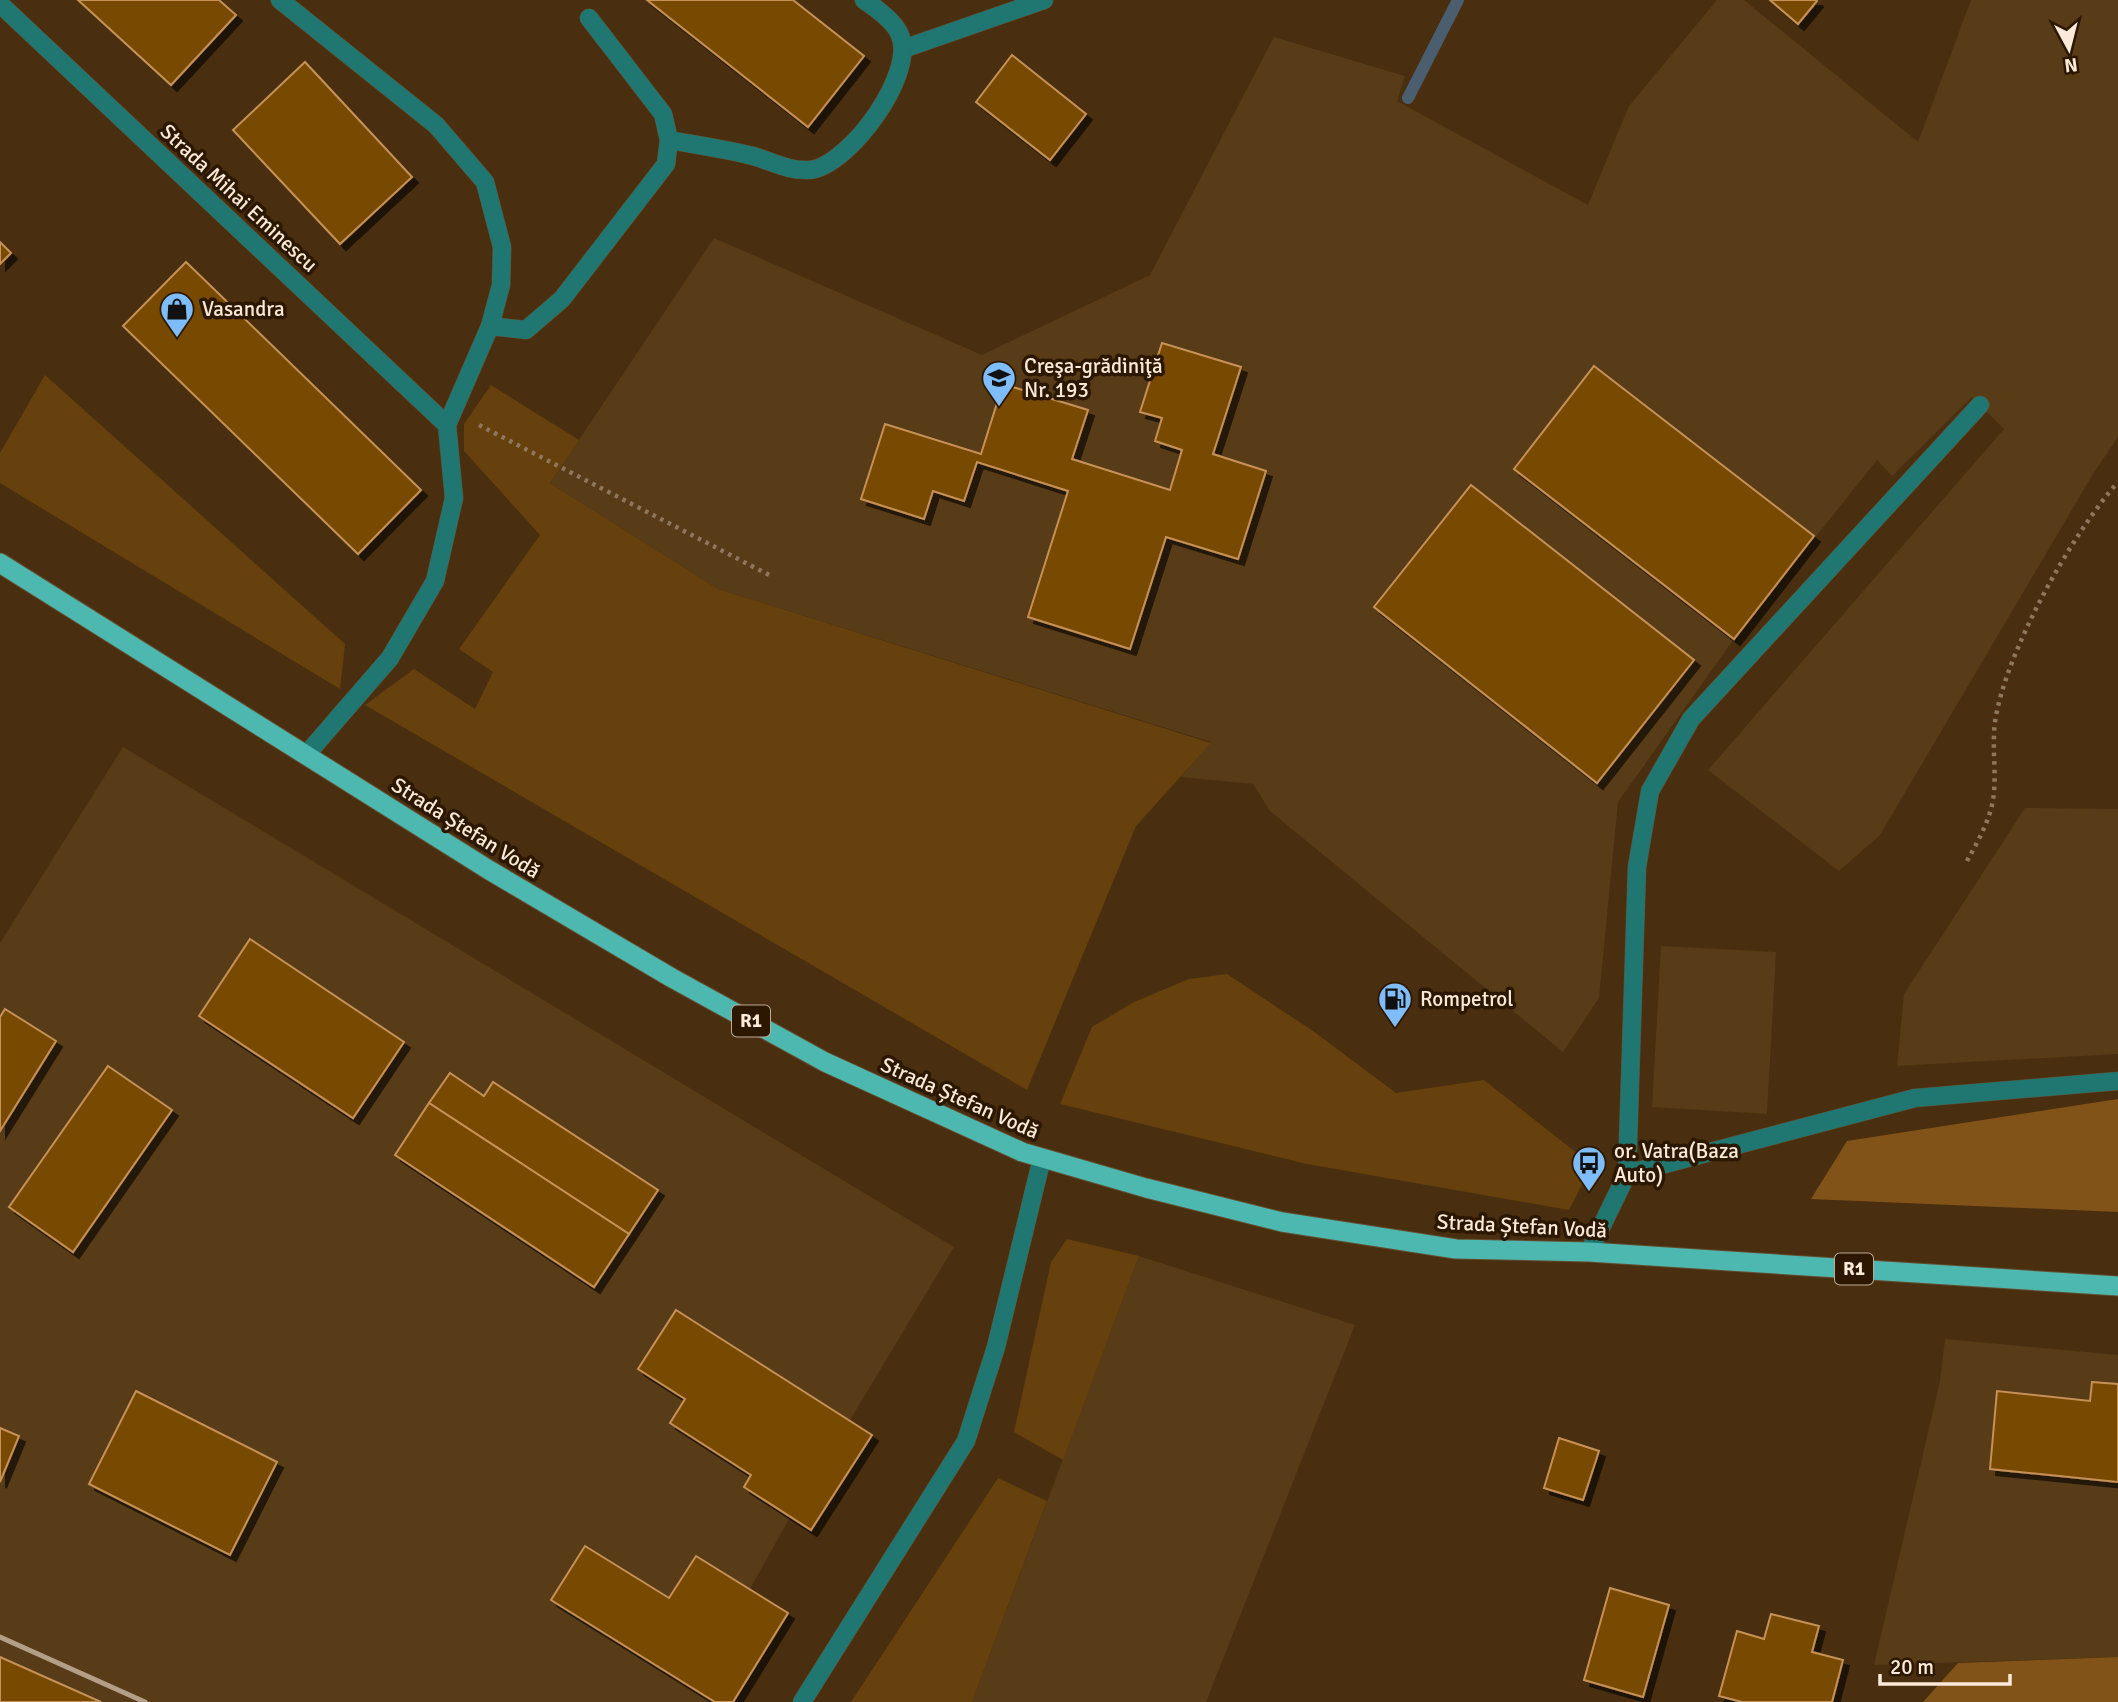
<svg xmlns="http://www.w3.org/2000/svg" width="2118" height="1702" viewBox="0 0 2118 1702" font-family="Signika,sans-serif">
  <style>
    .built { fill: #583b17 }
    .green { fill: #66400d }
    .forest { fill: #825319 }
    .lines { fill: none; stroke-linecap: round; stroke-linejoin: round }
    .stream { stroke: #4b5e6f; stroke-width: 12 }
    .building { fill: #784800; stroke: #c69157; stroke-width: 2; filter: url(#shadow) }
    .service-casing { stroke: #654d2f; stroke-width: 19 }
    .minor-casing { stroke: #654d2f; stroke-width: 19 }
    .trunk-casing { stroke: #654d2f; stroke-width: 21 }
    .path { stroke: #8e775d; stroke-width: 4.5; stroke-dasharray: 3.5 5; stroke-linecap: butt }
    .service { stroke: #207771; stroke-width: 18 }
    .minor { stroke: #207771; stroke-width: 18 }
    .trunk { stroke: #4cb8af; stroke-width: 19 }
    .rail { stroke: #b39f88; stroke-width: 5 }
    .labels { text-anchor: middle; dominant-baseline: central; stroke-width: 7; stroke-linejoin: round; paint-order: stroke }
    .shield { fill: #2c1800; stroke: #bdab98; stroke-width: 2 }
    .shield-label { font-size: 19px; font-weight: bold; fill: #fbead9 }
    .street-label { font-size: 21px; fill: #fbead9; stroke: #2c1800 }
    .poi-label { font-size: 21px; fill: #fbead9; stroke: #2c1800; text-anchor: start }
  </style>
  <defs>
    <filter id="shadow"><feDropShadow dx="6" dy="6" stdDeviation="0" flood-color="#0009"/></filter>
  </defs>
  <rect width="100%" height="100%" fill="#492f0f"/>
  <g class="built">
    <polygon points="1717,0 1744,0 1918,142 1971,0 2118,0 2118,437 2093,474 1880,835 1839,871 1708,770 2004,429 1972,397 1892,476 1877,460 1734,639 1618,802 1599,998 1563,1052 1270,811 1253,784 1181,777 1211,742 718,589 550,483 714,238 982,355 1150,275 1274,37 1405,76 1397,101 1588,205 1629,106"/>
    <polygon points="123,747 954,1247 850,1420 872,1435 811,1530 790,1517 750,1589 733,1702 0,1702 0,943"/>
    <polygon points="2025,808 2118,809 2118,1054 1897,1066 1904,994"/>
    <polygon points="1661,946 1776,952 1767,1114 1652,1107"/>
    <polygon points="1139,1256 1355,1325 1206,1702 972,1702"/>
    <polygon points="1945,1339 2118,1355 2118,1657 1874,1665 1940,1381"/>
  </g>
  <g class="green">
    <polygon points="45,375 345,644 340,689 0,483 0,453"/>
    <polygon points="491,385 579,440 550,483 718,589 1211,743 1136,826 1027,1090 365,705 414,669 475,709 493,672 459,649 540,535 464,451 464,424"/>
    <polygon points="1227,974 1313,1031 1396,1093 1484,1080 1592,1165 1569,1210 1307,1164 1060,1104 1092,1027 1134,1002 1189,979"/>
    <polygon points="1067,1239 1139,1256 1063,1460 1014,1432 1051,1262"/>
    <polygon points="998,1478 1047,1501 972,1702 851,1702"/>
  </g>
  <g class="forest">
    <polygon points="2118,1099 2118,1212 1811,1199 1847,1141"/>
    <polygon points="2118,1657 2118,1702 1923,1702 1958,1663"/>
  </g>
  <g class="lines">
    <polyline class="stream" points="1408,98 1458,0"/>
  </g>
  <g class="building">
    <polygon points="78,0 219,0 236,15 171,85"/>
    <polygon points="647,0 793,0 864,56 808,127"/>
    <polygon points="1770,0 1816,0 1817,1 1798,24"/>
    <polygon points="1012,55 1086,114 1050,160 976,102"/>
    <polygon points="305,62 412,177 340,244 233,130"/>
    <polygon points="0,242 11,253 0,264"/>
    <polygon points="186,262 421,490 358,554 123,326"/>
    <polygon points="1162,343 1241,367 1213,454 1266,471 1238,559 1166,537 1130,649 1028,617 1068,491 977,462 964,501 933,491 924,519 861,499 885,424 981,454 1003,384 1088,410 1072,459 1170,490 1182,450 1155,441 1162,418 1140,412"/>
    <polygon points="1594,366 1814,536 1734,639 1514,469"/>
    <polygon points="1471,485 1694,660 1597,783 1374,607"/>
    <polygon points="250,939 404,1042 353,1118 199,1016"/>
    <polygon points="5,1009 56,1041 0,1131 0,1017"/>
    <polygon points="108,1066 172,1110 73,1252 9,1207"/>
    <polygon points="450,1073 484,1096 493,1082 658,1190 629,1234 429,1103"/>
    <polygon points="429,1103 629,1234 594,1287 395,1155"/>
    <polygon points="676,1310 872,1435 811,1530 744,1487 751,1475 670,1423 685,1399 638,1369"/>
    <polygon points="2092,1382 2118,1384 2118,1482 1990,1469 1997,1391 2090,1401"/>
    <polygon points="136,1391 277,1462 230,1555 89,1484"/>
    <polygon points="0,1428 19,1436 0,1482"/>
    <polygon points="1559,1438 1599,1451 1583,1500 1544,1488"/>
    <polygon points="585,1546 669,1598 696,1556 788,1613 733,1702 715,1702 551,1600"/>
    <polygon points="1610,1588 1669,1605 1643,1697 1584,1680"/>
    <polygon points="1771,1614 1819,1626 1812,1652 1843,1660 1832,1702 1742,1702 1719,1696 1737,1631 1764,1639"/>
    <polygon points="0,1657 101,1702 0,1702"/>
  </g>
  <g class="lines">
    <g class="service-casing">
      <g id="service">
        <polyline points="280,0 436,125 485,182 502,247 501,285 490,326 447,425 454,498 435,581 390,658 306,755"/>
        <polyline points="903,49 1044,0"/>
        <path d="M 669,140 C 697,145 725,149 753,156 C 774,162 787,171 810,170 C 849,166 919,71 899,33 C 893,20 876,8 864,0"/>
        <polyline points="490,326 526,330 562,299 666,164 669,140 663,114 589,18"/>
        <polyline points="1589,1252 1627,1174 1637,867 1650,791 1691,719 1980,405"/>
      </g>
    </g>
    <g class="minor-casing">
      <g id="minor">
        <polyline points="0,4 447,425"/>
        <polyline points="1627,1174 1915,1098 2118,1081"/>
        <polyline points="802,1702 966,1441 996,1347 1042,1158"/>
      </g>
    </g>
    <g class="trunk-casing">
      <polyline id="trunk" points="0,563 489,870 672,978 825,1062 1022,1152 1146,1188 1282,1222 1456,1249 1589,1252 2118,1286"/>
    </g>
    <g class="path">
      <polyline points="479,425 773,577"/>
      <path d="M 1967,861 C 1979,839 1992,817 1994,792 C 1996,769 1992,745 1995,722 C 2005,653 2071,535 2118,482"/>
    </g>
    <use href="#service" class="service"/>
    <use href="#minor" class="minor"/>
    <use href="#trunk" class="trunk"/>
    <polyline class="rail" points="0,1637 145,1702"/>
  </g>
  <defs>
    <g id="shop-pin" transform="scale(1.75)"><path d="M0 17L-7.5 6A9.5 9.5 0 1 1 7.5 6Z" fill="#7ebdf9" stroke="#2c1800"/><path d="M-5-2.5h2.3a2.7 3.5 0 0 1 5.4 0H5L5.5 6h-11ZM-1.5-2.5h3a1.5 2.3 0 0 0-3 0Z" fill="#111"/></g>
    <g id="school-pin" transform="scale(1.75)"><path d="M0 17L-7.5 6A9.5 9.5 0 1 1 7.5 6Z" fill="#7ebdf9" stroke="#2c1800"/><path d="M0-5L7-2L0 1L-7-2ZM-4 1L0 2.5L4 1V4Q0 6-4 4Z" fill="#111"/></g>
    <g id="fuel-pin" transform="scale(1.75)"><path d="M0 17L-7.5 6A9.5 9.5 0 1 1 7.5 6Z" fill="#7ebdf9" stroke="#2c1800"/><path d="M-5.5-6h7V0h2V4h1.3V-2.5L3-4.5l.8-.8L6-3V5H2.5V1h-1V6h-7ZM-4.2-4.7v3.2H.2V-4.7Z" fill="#111"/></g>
    <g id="bus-pin" transform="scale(1.75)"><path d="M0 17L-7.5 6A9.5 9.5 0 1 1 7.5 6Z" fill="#7ebdf9" stroke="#2c1800"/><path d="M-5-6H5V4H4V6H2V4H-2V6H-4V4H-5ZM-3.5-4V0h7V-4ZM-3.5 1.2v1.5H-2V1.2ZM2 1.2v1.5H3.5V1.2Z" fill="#111"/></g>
  </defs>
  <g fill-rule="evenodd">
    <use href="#shop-pin" x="177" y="309"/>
    <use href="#school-pin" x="999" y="378"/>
    <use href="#fuel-pin" x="1395" y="999"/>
    <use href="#bus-pin" x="1589" y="1163"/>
  </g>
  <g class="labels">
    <g class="shield">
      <rect x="732" y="1005.5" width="38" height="31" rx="5"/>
      <rect x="1835" y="1253.5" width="38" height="31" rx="5"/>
    </g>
    <g class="shield-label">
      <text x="751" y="1021">R1</text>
      <text x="1854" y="1269">R1</text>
    </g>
    <g class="street-label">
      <text transform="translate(239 198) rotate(43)">Strada Mihai Eminescu</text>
      <text transform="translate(466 828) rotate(32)">Strada Ștefan Vodă</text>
      <text transform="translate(960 1098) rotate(24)">Strada Ștefan Vodă</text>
      <text transform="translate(1522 1226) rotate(3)">Strada Ștefan Vodă</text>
    </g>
    <g class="poi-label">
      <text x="202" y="309">Vasandra</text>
      <text x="1024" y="366">Creşa-grădiniţă<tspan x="1024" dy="24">Nr. 193</tspan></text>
      <text x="1420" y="999">Rompetrol</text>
      <text x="1614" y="1151">or. Vatra(Baza<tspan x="1614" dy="24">Auto)</tspan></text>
    </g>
  </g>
  <g transform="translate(2069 49) rotate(173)" stroke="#2c1800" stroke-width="5" paint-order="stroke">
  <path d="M0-5L12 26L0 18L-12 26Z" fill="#fbead9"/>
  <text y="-10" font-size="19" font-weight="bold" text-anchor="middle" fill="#fbead9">N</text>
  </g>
  <path d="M1880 1674v10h130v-10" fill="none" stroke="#fbead9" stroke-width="3.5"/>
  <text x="1890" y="1674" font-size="21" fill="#fbead9" stroke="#2c1800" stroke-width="5" paint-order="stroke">20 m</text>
</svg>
